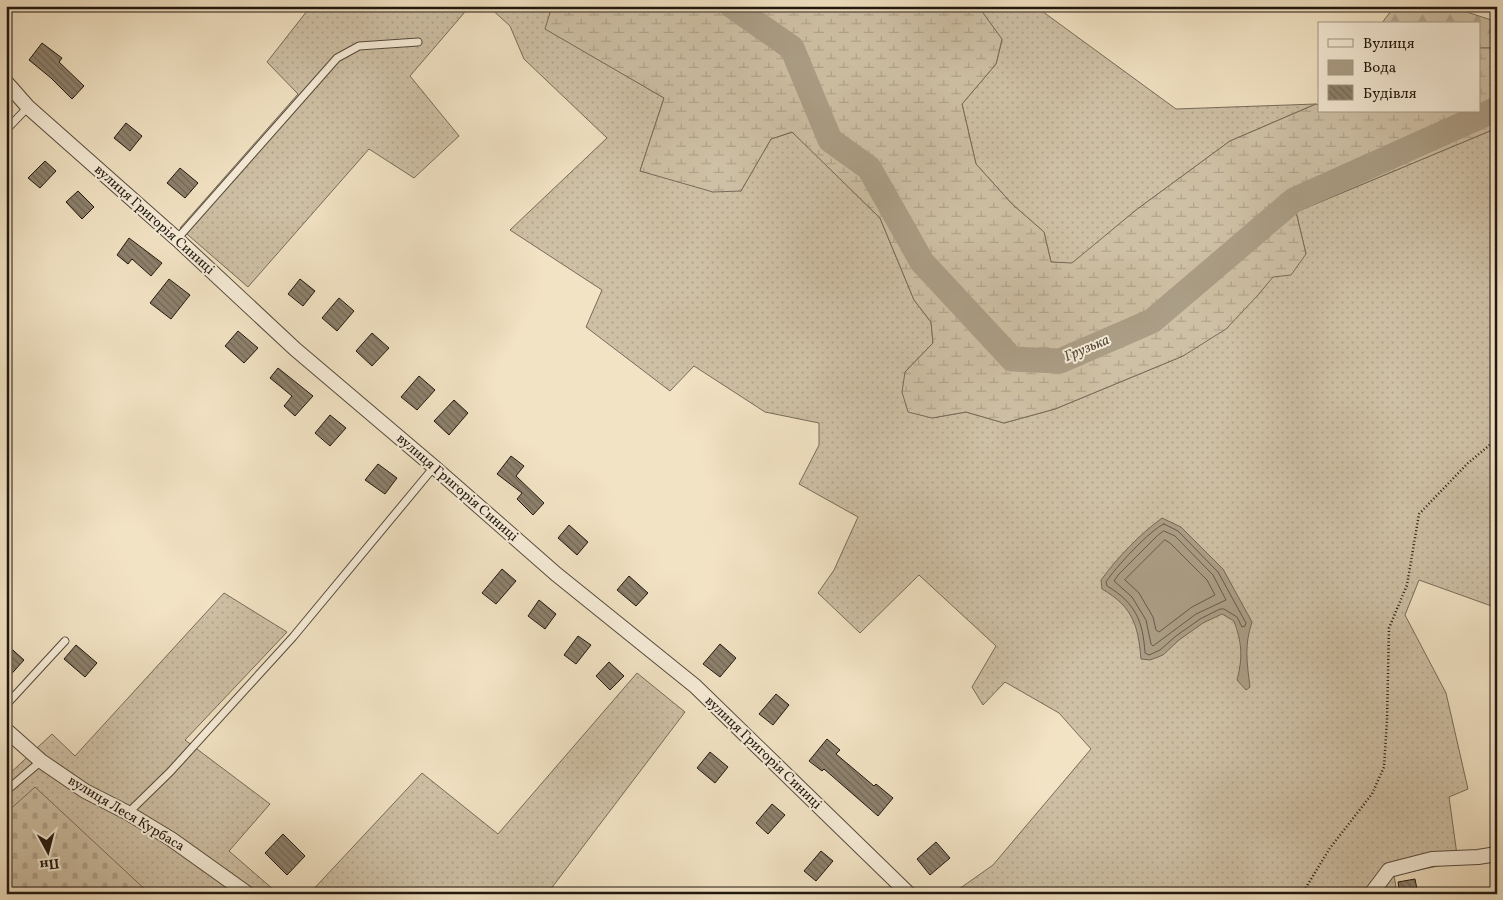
<svg xmlns="http://www.w3.org/2000/svg" width="1503" height="900" viewBox="0 0 1503 900" font-family="Vollkorn,serif">
  <style>
    .grass { fill: url(#grass-dots); stroke: #776c5a }
    .forest { fill: url(#forest-firs); stroke: #776c5a }
    .wetland { fill: url(#wetland-marsh); stroke: #776c5a }
    .cemetery { fill: url(#cemetery-stones); stroke: #776c5a }
    .water { fill: #ab9e86; stroke: #736856 }
    .lines { fill: none; stroke-linecap: round; stroke-linejoin: round }
    .shore { stroke: #665a4a; stroke-width: 1 }
    .river { stroke: #ab9e86; stroke-width: 25 }
    .building { fill: url(#building-back-hatch); stroke: #20170f }
    .service-casing { stroke: #544a3c; stroke-width: 9 }
    .minor-casing { stroke: #544a3c; stroke-width: 16 }
    .path { stroke: #20170f; stroke-width: 2.5; stroke-dasharray: 1 2.5; stroke-linecap: butt }
    .service { stroke: #f7edd9; stroke-width: 7 }
    .minor { stroke: #f7edd9; stroke-width: 14 }
    .labels { text-anchor: middle; dominant-baseline: central; stroke-width: 4; stroke-linejoin: round; paint-order: stroke }
    .street-label { font-size: 14px; fill: #20170f; stroke: #f7edd9 }
    .water-label { font-size: 15px; font-style: italic; fill: #584d3f; stroke: #f7edd9 }
  </style>
  <defs>
    <pattern id="grass-dots" width="8" height="8" patternUnits="userSpaceOnUse" patternTransform="scale(1.25)"><rect width="8" height="8" fill="#cec0a5"/><path d="M2 2h.1M6 6h.1" fill="none" stroke="#b1a48d" stroke-width="1.8" stroke-linecap="round"/></pattern>
    <pattern id="forest-firs" width="22" height="20" patternUnits="userSpaceOnUse" patternTransform="scale(1.25)"><rect width="22" height="20" fill="#cec0a5"/><path d="M5 1l3.5 6h-7zM16 11l3.5 6h-7z" fill="#b1a48d"/></pattern>
    <pattern id="wetland-marsh" width="20" height="14" patternUnits="userSpaceOnUse" patternTransform="scale(1.25)"><rect width="20" height="14" fill="#cec0a5"/><path d="M1 5h8M5 5V1M11 12h8M15 12V8" fill="none" stroke="#b1a48d"/></pattern>
    <pattern id="cemetery-stones" width="16" height="16" patternUnits="userSpaceOnUse" patternTransform="scale(1.25)"><rect width="16" height="16" fill="#cec0a5"/><path d="M2 7V4a2 2 0 0 1 4 0v3zM10 15v-3a2 2 0 0 1 4 0v3z" fill="#b1a48d"/></pattern>
    <pattern id="building-back-hatch" width="6" height="6" patternUnits="userSpaceOnUse" patternTransform="scale(1.25)"><rect width="6" height="6" fill="#8d816d"/><path d="M-1 5l2 2M0 0l6 6M5-1l2 2" fill="none" stroke="#736958"/></pattern>
  </defs>
  <rect width="100%" height="100%" fill="#f2e3c4"/>
  <filter id="stains"><feTurbulence type="fractalNoise" baseFrequency=".004" numOctaves="4"/><feColorMatrix values="0 0 0 0 .2 0 0 0 0 .09 0 0 0 0 .02 0 0 0 .5 -.17"/></filter>
  <radialGradient id="worn" r=".72"><stop offset=".6" stop-color="#630" stop-opacity="0"/><stop offset="1" stop-color="#630" stop-opacity=".3"/></radialGradient>
  <g class="grass">
    <polygon points="311,6 470,6 410,76 459,136 414,178 369,149 248,287 180,228 298,94 267,62"/>
    <polygon points="488,6 552,6 546,29 664,98 640,171 741,191 771,139 793,132 880,218 914,300 931,322 933,343 905,372 932,418 966,412 1004,423 1055,409 1183,356 1258,295 1273,276 1306,254 1296,212 1497,128 1497,608 1419,580 1405,615 1446,693 1468,789 1449,797 1458,862 1394,875 1397,894 952,894 993,865 1091,749 1059,713 1005,682 983,705 972,687 996,646 919,575 860,633 818,593 834,570 858,517 799,484 819,445 819,423 765,412 694,366 670,391 586,327 602,290 510,230 607,138 524,59 510,26"/>
    <polygon points="978,6 1035,6 1176,109 1316,104 1230,141 1136,210 1072,264 1051,262 1044,232 1012,204 976,164 962,104 996,64 1002,40"/>
    <polygon points="224,593 287,632 185,740 270,804 229,851 274,890 272,894 6,894 6,777 52,734 75,756"/>
    <polygon points="637,673 685,712 547,894 309,894 422,773 498,834"/>
  </g>
  <polygon class="forest" points="1395,6 1449,6 1497,22 1497,48 1479,48 1479,24 1381,24"/>
  <polygon class="wetland" points="552,6 978,6 1002,39 996,64 962,104 976,164 1012,204 1044,232 1051,262 1072,263 1136,210 1230,141 1316,104 1319,105 1319,111 1479,111 1479,48 1497,48 1497,128 1296,212 1306,254 1291,275 1273,277 1258,295 1226,329 1183,356 1055,409 1004,423 966,412 932,418 908,412 902,392 905,372 933,343 931,322 914,300 880,218 792,132 771,139 741,191 713,192 640,171 664,98 545,29"/>
  <polygon class="cemetery" points="35,787 150,894 6,894 6,813"/>
  <path class="water" d="M 1162,518 L 1181,527 L 1223,569 L 1252,622 C 1244,645 1247,663 1250,687 L 1246,690 L 1237,680 C 1243,657 1242,643 1234,621 L 1222,614 L 1203,623 L 1179,640 L 1163,655 L 1150,660 L 1141,659 C 1138,625 1133,607 1102,589 L 1101,580 C 1118,557 1139,535 1162,518 Z"/>
  <g class="lines">
    <g class="shore">
      <path d="M 1164,524 L 1178,531 L 1218,572 L 1246,623 L 1245,626 L 1242,627 L 1237,617 L 1224,609 L 1220,609 L 1200,619 L 1176,636 L 1160,650 L 1149,655 L 1145,653 C 1143,622 1136,603 1107,586 L 1106,582 C 1114,569 1151,529 1164,524 Z"/>
      <polygon points="1164,531 1175,536 1213,575 1226,600 1196,614 1153,646 1151,644 1146,620 1132,597 1114,581 1119,574 1157,536"/>
      <polygon points="1165,540 1170,543 1207,580 1215,595 1192,607 1159,632 1156,630 1153,617 1139,593 1125,580"/>
    </g>
    <polyline class="river" points="732,6 792,48 830,140 869,168 922,262 1012,359 1060,361 1152,321 1294,200 1497,109"/>
  </g>
  <g class="building">
    <polygon points="42,43 62,58 59,62 84,86 72,99 51,78 29,60"/>
    <polygon points="126,123 142,136 130,151 114,138"/>
    <polygon points="45,161 56,171 40,188 28,178"/>
    <polygon points="180,168 198,183 185,198 167,183"/>
    <polygon points="78,191 94,207 82,219 66,202"/>
    <polygon points="129,238 162,263 151,276 132,259 128,264 117,255"/>
    <polygon points="169,279 190,295 171,319 150,303"/>
    <polygon points="300,279 315,291 303,306 288,294"/>
    <polygon points="339,298 354,311 337,331 322,318"/>
    <polygon points="238,331 258,348 244,363 225,346"/>
    <polygon points="372,333 389,348 372,366 356,351"/>
    <polygon points="278,368 313,396 295,416 284,406 292,396 270,378"/>
    <polygon points="419,376 435,390 417,410 401,397"/>
    <polygon points="454,400 468,413 449,435 434,421"/>
    <polygon points="330,415 346,428 330,446 315,433"/>
    <polygon points="511,456 524,466 516,476 544,503 533,515 517,499 522,493 497,474"/>
    <polygon points="378,464 397,478 385,494 365,480"/>
    <polygon points="569,525 588,542 577,555 558,538"/>
    <polygon points="502,569 516,581 496,604 482,593"/>
    <polygon points="629,576 648,593 636,606 617,590"/>
    <polygon points="539,600 556,614 545,629 528,616"/>
    <polygon points="578,636 591,645 576,664 564,655"/>
    <polygon points="6,644 24,660 6,680"/>
    <polygon points="720,644 736,658 720,677 703,664"/>
    <polygon points="76,645 97,663 85,677 64,659"/>
    <polygon points="609,662 624,676 610,690 596,676"/>
    <polygon points="776,694 789,705 773,725 759,714"/>
    <polygon points="827,739 840,750 836,754 874,786 876,784 893,798 878,816 824,769 822,771 809,761"/>
    <polygon points="710,752 728,767 715,783 697,768"/>
    <polygon points="772,804 785,815 768,834 756,823"/>
    <polygon points="283,834 305,856 287,875 265,853"/>
    <polygon points="936,842 950,858 930,875 917,859"/>
    <polygon points="821,851 833,861 816,881 804,871"/>
    <polygon points="1415,879 1418,894 1400,894 1398,882"/>
  </g>
  <g class="lines">
    <g class="service-casing">
      <g id="service">
        <polyline points="6,130 28,107"/>
        <polyline points="177,239 337,58 359,46 418,42"/>
        <polyline points="6,705 65,641"/>
        <polyline points="6,791 41,761"/>
        <polyline points="128,813 170,772 293,637 434,467"/>
      </g>
    </g>
    <g class="minor-casing">
      <g id="minor">
        <polyline points="6,82 28,107 177,239 295,349 434,467 556,574 695,686 909,894"/>
        <polyline points="6,730 41,761 85,791 128,813 171,839 248,894"/>
        <polyline points="1371,894 1389,870 1432,859 1478,857 1497,854"/>
      </g>
    </g>
    <polyline class="path" points="1302,894 1330,848 1372,794 1384,767 1387,720 1389,628 1407,585 1419,514 1468,463 1497,439"/>
    <use href="#service" class="service"/>
    <use href="#minor" class="minor"/>
  </g>
  <g class="labels">
    <g class="street-label">
      <text transform="translate(154 220) rotate(42)">вулиця Григорія Синиці</text>
      <text transform="translate(457 488) rotate(41)">вулиця Григорія Синиці</text>
      <text transform="translate(763 753) rotate(44)">вулиця Григорія Синиці</text>
      <text transform="translate(126 814) rotate(31)">вулиця Леся Курбаса</text>
    </g>
    <g class="water-label">
      <text transform="translate(1087 349) rotate(-23)">Грузька</text>
    </g>
  </g>
  <rect width="1503" height="900" fill="none" stroke="#f2e3c4" stroke-width="25"/>
  <rect x="8" y="8" width="1488" height="885" fill="none" stroke="#20170f" stroke-width="2.5"/>
  <rect x="12" y="12" width="1478" height="875" fill="none" stroke="#20170f"/>
  <rect x="1318" y="22" width="162" height="90" fill="#f7edd9" stroke="#a19788"/>
  <rect x="1328" y="39" width="25" height="8" fill="#f7edd9" stroke="#a19788"/>
  <text x="1363" y="48" font-size="15" fill="#20170f">Вулиця</text>
  <rect x="1328" y="60" width="25" height="15" fill="#ab9e86" stroke="#a19788"/>
  <text x="1363" y="72" font-size="15" fill="#20170f">Вода</text>
  <rect x="1328" y="85" width="25" height="15" fill="url(#building-back-hatch)" stroke="#a19788"/>
  <text x="1363" y="98" font-size="15" fill="#20170f">Будівля</text>
  <g transform="translate(48 852) rotate(173)" stroke="#f7edd9" stroke-width="4" paint-order="stroke">
  <path d="M0-4L9 19L0 12L-9 19Z" fill="#20170f"/>
  <text y="-8" font-size="14" font-weight="bold" text-anchor="middle" fill="#20170f">Пн</text>
  </g>
  <rect width="100%" height="100%" filter="url(#stains)"/>
  <rect width="100%" height="100%" fill="url(#worn)"/>
</svg>
